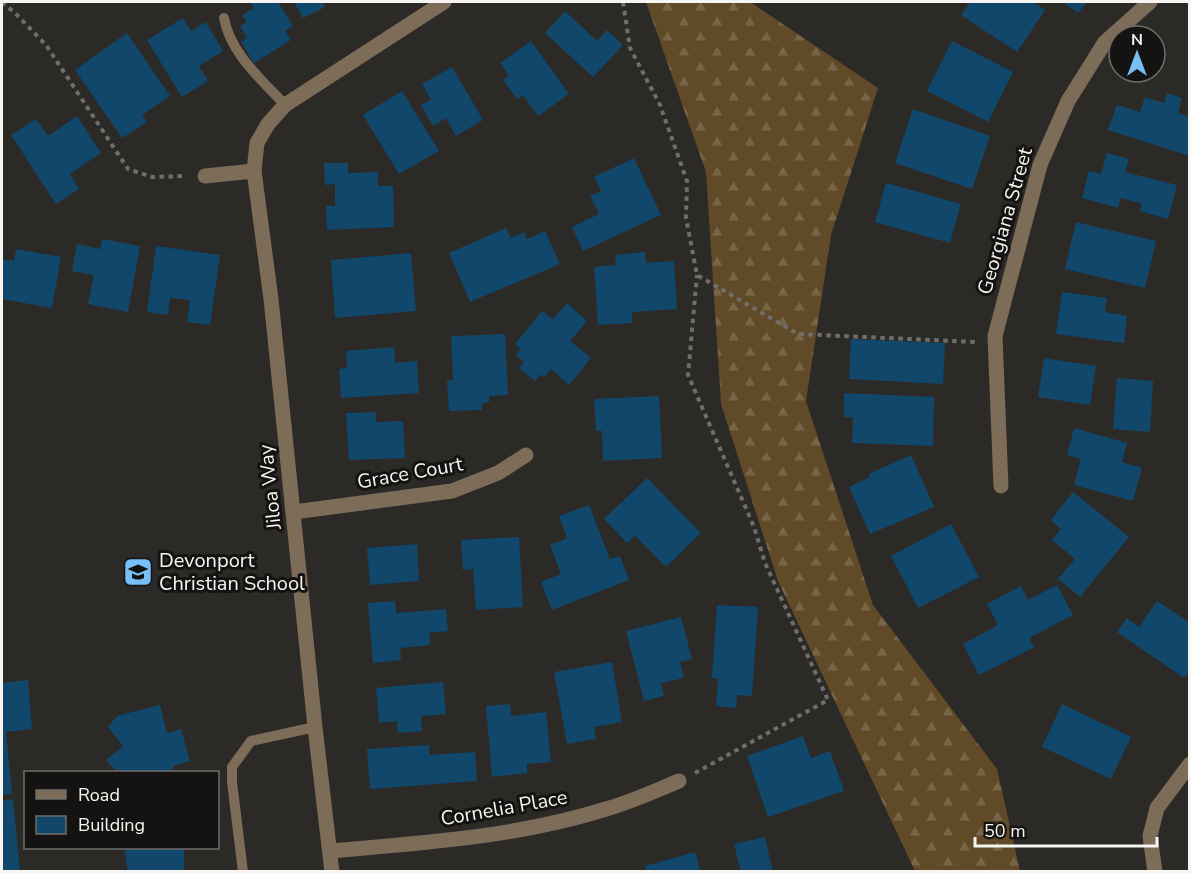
<svg xmlns="http://www.w3.org/2000/svg" width="1191" height="873" viewBox="0 0 1191 873" font-family="'Nunito Sans',sans-serif">
  <style>
    .forest { fill: url(#forest-firs) }
    .building { fill: #11476b }
    .lines { fill: none; stroke-linecap: round; stroke-linejoin: round }
    .path { stroke: #706e6b; stroke-width: 4; stroke-dasharray: 4.5 4.5; stroke-linecap: butt }
    .service { stroke: #7d6d58; stroke-width: 10 }
    .minor { stroke: #7d6d58; stroke-width: 15 }
    .labels { text-anchor: middle; dominant-baseline: central; stroke-width: 6; stroke-linejoin: round; paint-order: stroke }
    .street-label { font-size: 20px; fill: #f6f5f2; stroke: #141311 }
    .poi-label { font-size: 20px; fill: #f6f5f2; stroke: #141311; text-anchor: start }
  </style>
  <defs>
    <pattern id="forest-firs" width="22" height="20" patternUnits="userSpaceOnUse" patternTransform="scale(1.5)"><rect width="22" height="20" fill="#614a28"/><path d="M5 1l3.5 6h-7zM16 11l3.5 6h-7z" fill="#786548"/></pattern>
  </defs>
  <rect width="100%" height="100%" fill="#2c2a27"/>
  <polygon class="forest" points="646,2 750,2 878,88 831,235 806,401 873,605 997,769 1020,871 915,871 778,581 721,404 706,172"/>
  <g class="building">
    <polygon points="253,2 278,2 293,26 285,31 291,40 254,63 241,42 247,38 240,26 247,22 242,15 254,8 251,3"/>
    <polygon points="294,2 322,2 325,7 303,18"/>
    <polygon points="970,2 1033,2 1045,10 1017,52 961,15"/>
    <polygon points="1063,2 1087,2 1078,13"/>
    <polygon points="565,11 597,41 607,30 623,45 593,77 545,33"/>
    <polygon points="183,18 191,31 206,22 223,51 199,66 208,81 182,97 147,40"/>
    <polygon points="127,33 170,96 142,115 147,122 122,138 75,70"/>
    <polygon points="531,41 569,94 538,116 523,95 517,99 503,80 509,76 500,63"/>
    <polygon points="952,41 1013,72 988,122 927,91"/>
    <polygon points="452,67 483,120 456,136 446,118 433,126 421,105 431,100 422,84"/>
    <polygon points="402,91 439,151 399,174 363,115"/>
    <polygon points="1167,93 1182,98 1178,113 1190,117 1190,156 1108,130 1117,105 1140,112 1145,97 1164,103"/>
    <polygon points="913,109 990,136 972,189 895,163"/>
    <polygon points="77,116 101,153 70,174 79,189 56,204 11,135 36,119 48,136"/>
    <polygon points="1107,153 1129,159 1125,172 1177,185 1168,219 1140,211 1142,204 1121,198 1118,208 1082,198 1089,171 1101,174"/>
    <polygon points="634,158 661,215 583,251 572,227 599,214 590,196 601,191 594,177"/>
    <polygon points="324,163 348,163 348,173 378,172 378,186 393,186 394,227 327,230 326,206 335,206 335,184 325,185"/>
    <polygon points="886,183 961,204 950,243 875,222"/>
    <polygon points="1076,222 1156,241 1145,288 1065,269"/>
    <polygon points="506,228 511,238 524,232 527,239 545,231 560,264 470,302 449,253"/>
    <polygon points="102,239 140,246 128,312 88,304 94,275 72,271 77,244 100,249"/>
    <polygon points="156,246 220,255 210,325 187,322 190,300 170,298 168,315 147,312"/>
    <polygon points="16,249 61,257 52,308 2,299 2,259 14,261"/>
    <polygon points="645,252 646,263 674,261 677,309 632,312 632,323 598,325 594,267 616,265 615,255"/>
    <polygon points="411,253 416,311 335,318 331,260"/>
    <polygon points="1062,292 1107,298 1105,312 1127,316 1124,343 1056,334"/>
    <polygon points="567,303 587,321 570,341 591,358 569,385 551,369 544,377 541,374 535,381 519,368 524,362 516,355 521,349 515,344 542,311 553,319"/>
    <polygon points="505,334 508,395 489,396 489,402 482,403 482,410 449,411 447,381 453,380 451,336"/>
    <polygon points="851,339 945,343 943,384 849,379"/>
    <polygon points="394,347 395,363 417,361 419,393 341,398 339,369 347,368 346,351"/>
    <polygon points="1044,358 1096,366 1090,405 1038,397"/>
    <polygon points="1117,378 1153,381 1150,432 1113,429"/>
    <polygon points="844,393 934,397 933,446 852,443 853,417 844,417"/>
    <polygon points="659,396 662,458 603,461 602,431 596,431 594,399"/>
    <polygon points="376,412 376,422 403,421 405,458 349,460 346,413"/>
    <polygon points="1074,428 1127,443 1122,462 1142,468 1133,501 1074,485 1081,459 1067,455"/>
    <polygon points="911,455 934,507 870,534 849,487 870,477 869,474"/>
    <polygon points="647,478 701,533 666,567 635,536 627,543 604,519"/>
    <polygon points="1073,492 1129,537 1080,597 1058,579 1075,559 1052,540 1061,529 1051,520"/>
    <polygon points="589,505 610,559 620,556 629,580 552,610 541,582 561,574 550,545 567,538 559,516"/>
    <polygon points="951,524 979,577 918,608 891,556"/>
    <polygon points="519,537 523,607 476,610 473,569 463,570 461,540"/>
    <polygon points="417,544 419,581 370,585 367,548"/>
    <polygon points="1057,585 1073,615 1029,638 1034,647 979,675 963,644 998,625 987,604 1021,586 1028,600"/>
    <polygon points="395,601 396,613 446,609 448,631 429,633 430,645 400,648 401,660 373,663 368,603"/>
    <polygon points="1157,601 1190,623 1190,670 1184,678 1117,632 1127,618 1139,627"/>
    <polygon points="717,605 758,607 752,696 737,695 736,708 716,706 718,679 712,678"/>
    <polygon points="681,617 692,659 680,662 684,678 661,683 664,696 644,701 626,631"/>
    <polygon points="612,662 622,722 594,727 596,739 567,744 554,672"/>
    <polygon points="28,680 32,729 6,732 12,794 2,795 2,683"/>
    <polygon points="443,682 446,714 421,716 422,731 398,733 397,721 379,723 376,688"/>
    <polygon points="510,704 511,716 546,712 551,762 527,764 527,773 492,777 486,706"/>
    <polygon points="1062,704 1131,737 1111,779 1042,747"/>
    <polygon points="160,705 167,733 181,729 190,761 173,766 173,772 117,772 106,760 123,746 108,727 117,716"/>
    <polygon points="803,736 811,758 830,751 844,791 768,817 747,756"/>
    <polygon points="429,745 429,755 475,752 477,781 370,789 367,749"/>
    <polygon points="13,799 20,872 2,872 2,801"/>
    <polygon points="765,837 773,872 741,872 734,844"/>
    <polygon points="124,848 184,848 184,872 128,872"/>
    <polygon points="695,852 701,872 647,872 645,866"/>
  </g>
  <g class="lines">
    <g class="path">
      <polyline points="2,2 16,14 46,45 128,169 152,177 186,176"/>
      <polyline points="623,2 630,48 660,105 687,181 686,218 697,275 798,334 976,342"/>
      <polyline points="695,773 828,700 765,563 754,527 688,375 697,275"/>
    </g>
    <g class="service">
      <path d="M 224,18 C 230,53 262,80 285,105"/>
      <polyline points="243,872 232,782 232,767 251,741 315,727"/>
    </g>
    <g class="minor">
      <polyline points="205,176 254,171"/>
      <polyline points="1001,486 995,336 1040,165 1068,101 1105,42 1150,2"/>
      <polyline points="294,512 452,491 498,473 526,455"/>
      <path d="M 330,851 C 423,843 517,837 606,809 C 631,802 655,791 679,781"/>
      <polyline points="332,872 315,727 271,299 254,171 257,143 268,124 285,105 444,2"/>
      <polyline points="1155,872 1150,836 1157,808 1190,764"/>
    </g>
  </g>
  <defs>
    <g id="school-square" transform="scale(1.5)"><rect x="-9" y="-9" width="18" height="18" rx="4" fill="#77bff7" stroke="#141311"/><path d="M0-5L7-2L0 1L-7-2ZM-4 1L0 2.5L4 1V4Q0 6-4 4Z" fill="#111"/></g>
  </defs>
  <g fill-rule="evenodd">
    <use href="#school-square" x="138" y="572"/>
  </g>
  <g class="labels">
    <g class="street-label">
      <text transform="translate(1005 221) rotate(-74)">Georgiana Street</text>
      <text transform="translate(410 473) rotate(-10)">Grace Court</text>
      <text transform="translate(270 487) rotate(-96)">Jiloa Way</text>
      <text transform="translate(504 808) rotate(-10)">Cornelia Place</text>
    </g>
    <g class="poi-label">
      <text x="159" y="560">Devonport<tspan x="159" dy="23">Christian School</tspan></text>
    </g>
  </g>
  <rect width="1191" height="873" fill="none" stroke="#f6f5f2" stroke-width="6"/>
  <rect x="24" y="771" width="195" height="78" fill="#141311" stroke="#6e6d6b" stroke-width="1.5"/>
  <rect x="36" y="790" width="30" height="9" fill="#7d6d58" stroke="#6e6d6b" stroke-width="1.5"/>
  <text x="78" y="801" font-size="18" fill="#f6f5f2">Road</text>
  <rect x="36" y="816" width="30" height="18" fill="#11476b" stroke="#6e6d6b" stroke-width="1.5"/>
  <text x="78" y="831" font-size="18" fill="#f6f5f2">Building</text>
  <g transform="translate(1137 54)"><circle r="28" fill="#141311" stroke="#6e6d6b" stroke-width="1.5"/>
  <path d="M0-4.5L10 22L0 15L-10 22Z" fill="#77bff7"/>
  <text y="-9" font-size="16" font-weight="bold" text-anchor="middle" fill="#f6f5f2">N</text>
  </g>
  <path d="M975 837v9h182v-9" fill="none" stroke="#f6f5f2" stroke-width="3"/>
  <text x="984" y="837" font-size="18" fill="#f6f5f2" stroke="#141311" stroke-width="4.5" paint-order="stroke">50 m</text>
</svg>
